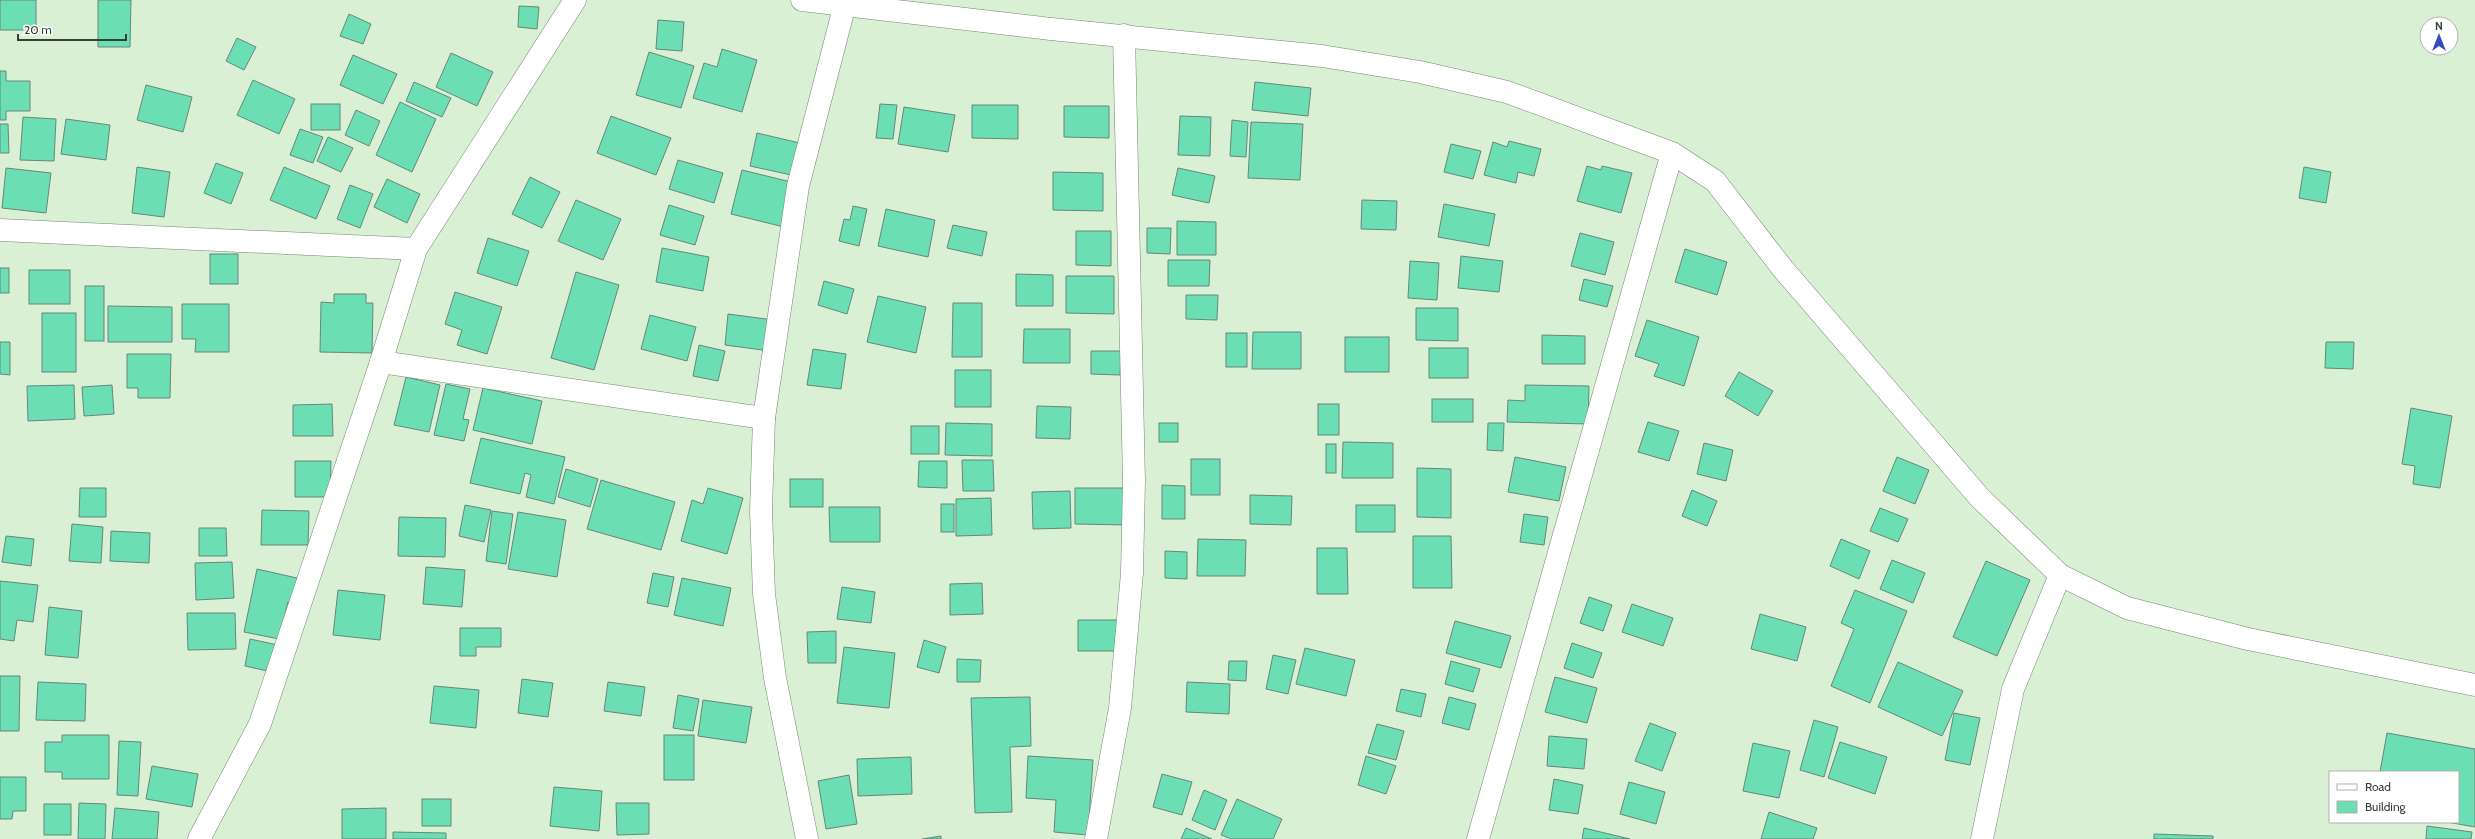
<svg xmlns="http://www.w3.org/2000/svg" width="2475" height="839" viewBox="0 0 2475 839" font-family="Cabin,sans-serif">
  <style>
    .building { fill: #6bdeb3; stroke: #668879 }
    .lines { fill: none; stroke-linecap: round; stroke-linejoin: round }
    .minor-casing { stroke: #758971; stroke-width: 23 }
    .minor { stroke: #fff; stroke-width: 22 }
  </style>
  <rect width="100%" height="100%" fill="#d9f0d5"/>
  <g class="building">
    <rect x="0" y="0" width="36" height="30"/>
    <polygon points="98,0 131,0 130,47 98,47"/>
    <polygon points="519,6 539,7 537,29 518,27"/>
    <polygon points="349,14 371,24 363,44 340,36"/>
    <polygon points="658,20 684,22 682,51 656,49"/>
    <polygon points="237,38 256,47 244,70 226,61"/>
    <polygon points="722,49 757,60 742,112 693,98 704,63 717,67"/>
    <polygon points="649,52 694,66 681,108 636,95"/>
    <polygon points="451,53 493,72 477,106 436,87"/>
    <polygon points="353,55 397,74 383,104 340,85"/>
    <polygon points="0,71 6,71 6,81 30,81 30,111 6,111 6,120 0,120"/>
    <polygon points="253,80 295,99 279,134 237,115"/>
    <polygon points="414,82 451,98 442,117 406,101"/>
    <polygon points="1255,82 1311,88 1308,116 1252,110"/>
    <polygon points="146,85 192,97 183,132 137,120"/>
    <polygon points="400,102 436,119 412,172 376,155"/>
    <rect x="311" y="104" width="29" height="26"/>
    <polygon points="880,104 897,105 893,139 876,138"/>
    <polygon points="972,105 1018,105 1018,139 972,138"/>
    <polygon points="1064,106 1109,106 1109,138 1064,137"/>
    <polygon points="904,107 955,115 948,152 898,144"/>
    <polygon points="356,110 380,121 369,146 345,135"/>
    <polygon points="611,116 671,138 656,175 597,153"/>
    <polygon points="1180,116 1211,117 1210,156 1178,155"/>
    <polygon points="23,117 56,119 54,161 20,160"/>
    <polygon points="66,119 110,125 106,160 61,154"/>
    <polygon points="1232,120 1248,122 1246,157 1230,156"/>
    <polygon points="1251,122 1303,124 1300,180 1248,178"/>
    <polygon points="0,124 8,124 9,153 0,153"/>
    <polygon points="300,129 323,137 313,163 290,155"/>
    <polygon points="757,133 804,144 796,176 750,166"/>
    <polygon points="328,137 353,148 341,172 317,161"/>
    <polygon points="1509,141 1541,149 1534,176 1518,172 1516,183 1484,175 1493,142 1507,147"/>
    <polygon points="1451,144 1481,151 1473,179 1444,172"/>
    <polygon points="678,160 723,173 714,203 669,189"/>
    <polygon points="216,163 243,173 231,204 204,193"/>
    <polygon points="1587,166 1601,170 1602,166 1632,173 1621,213 1577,201"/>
    <polygon points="137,167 170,172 164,217 132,213"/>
    <polygon points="284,167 330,186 316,219 270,200"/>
    <polygon points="2304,167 2331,172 2326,203 2299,198"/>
    <polygon points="6,168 51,173 46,213 2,208"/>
    <polygon points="1178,168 1215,176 1209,203 1172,195"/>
    <polygon points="742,170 795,183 784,227 731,214"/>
    <polygon points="1053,172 1103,173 1103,211 1053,210"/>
    <polygon points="530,177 560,192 542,228 512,214"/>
    <polygon points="387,179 420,194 407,223 374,207"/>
    <polygon points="350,185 373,194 360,228 337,219"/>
    <polygon points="576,200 621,219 603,260 558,241"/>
    <polygon points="1362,200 1397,201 1396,230 1361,229"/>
    <polygon points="1444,204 1495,214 1489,246 1438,237"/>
    <polygon points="669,205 704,216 695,245 660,235"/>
    <polygon points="853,206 867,209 859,246 839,241 844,219 850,220"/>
    <polygon points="886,209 935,220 928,257 878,246"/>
    <polygon points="1177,221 1216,222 1216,255 1177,255"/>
    <polygon points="953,225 987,232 982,256 947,248"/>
    <polygon points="1147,228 1171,228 1170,254 1147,253"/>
    <polygon points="1076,231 1111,231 1111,266 1076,265"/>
    <polygon points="1580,233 1614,242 1605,275 1571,266"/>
    <polygon points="488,238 529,251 517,286 477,273"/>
    <polygon points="662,248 709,257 703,291 656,282"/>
    <polygon points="1685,249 1727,262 1717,295 1675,282"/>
    <rect x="210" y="254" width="28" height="30"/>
    <polygon points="1461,256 1503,261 1499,292 1458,288"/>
    <polygon points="1168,260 1210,260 1209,286 1168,286"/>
    <polygon points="1410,261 1439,263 1437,300 1408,298"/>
    <rect x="0" y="268" width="9" height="25"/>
    <rect x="29" y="270" width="41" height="34"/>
    <polygon points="576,272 619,285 594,370 551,358"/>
    <polygon points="1016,274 1053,275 1053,306 1016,306"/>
    <polygon points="1066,276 1114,276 1114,314 1066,313"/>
    <polygon points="1584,279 1613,286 1607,307 1579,300"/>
    <polygon points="824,281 854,289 847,314 818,305"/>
    <rect x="85" y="286" width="19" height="55"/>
    <polygon points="455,292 502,307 487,354 457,345 462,330 445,324"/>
    <polygon points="334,294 366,294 366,303 373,303 372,353 320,352 321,302 334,303"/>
    <polygon points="1186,295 1218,295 1217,320 1186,319"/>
    <polygon points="878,296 926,307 916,353 867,342"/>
    <polygon points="953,303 982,303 982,357 952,357"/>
    <polygon points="182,304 229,304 229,352 195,352 196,339 182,339"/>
    <polygon points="108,306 172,307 172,342 108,342"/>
    <polygon points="1416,308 1458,308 1458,341 1416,340"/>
    <rect x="42" y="313" width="34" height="59"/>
    <polygon points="728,314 774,320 770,351 725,345"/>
    <polygon points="650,315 696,327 687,361 641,349"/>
    <polygon points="1647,320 1699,337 1684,386 1654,376 1659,364 1635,356"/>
    <polygon points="1024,329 1070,329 1070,363 1023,363"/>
    <polygon points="1253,332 1301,332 1301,369 1252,369"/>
    <rect x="1226" y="333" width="21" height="34"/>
    <polygon points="1542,335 1585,336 1585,364 1542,364"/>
    <rect x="1345" y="337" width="44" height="35"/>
    <polygon points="0,342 10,342 10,375 0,374"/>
    <polygon points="2326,342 2354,342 2353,369 2325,368"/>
    <polygon points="699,345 725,351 718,381 693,376"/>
    <rect x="1429" y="348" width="39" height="30"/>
    <polygon points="813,349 846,354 841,389 807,385"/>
    <polygon points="1091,351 1121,351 1120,375 1091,374"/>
    <polygon points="127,354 171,354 170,398 138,398 138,388 127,388"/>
    <rect x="955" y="370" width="36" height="37"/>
    <polygon points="1739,372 1773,391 1758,416 1725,396"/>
    <polygon points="406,377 440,385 429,432 394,425"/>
    <polygon points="446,384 470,389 463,419 469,420 464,441 434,435"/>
    <polygon points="74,385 75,419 28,421 27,386"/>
    <polygon points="112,385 114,414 84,416 82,387"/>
    <polygon points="1525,385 1589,386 1588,424 1507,422 1508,400 1525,401"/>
    <polygon points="483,388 542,401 532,444 473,430"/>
    <rect x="1432" y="399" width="41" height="23"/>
    <polygon points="332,404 333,436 293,436 293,405"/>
    <rect x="1318" y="404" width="21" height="31"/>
    <polygon points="1037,406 1071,407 1070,439 1036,438"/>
    <polygon points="2411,408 2452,416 2440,488 2413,484 2415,466 2402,464"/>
    <polygon points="1648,422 1679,431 1669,461 1638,452"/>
    <polygon points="946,423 992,424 992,456 945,455"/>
    <rect x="1159" y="423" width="19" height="19"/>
    <polygon points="1488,423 1504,423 1503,451 1487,450"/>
    <rect x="911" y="426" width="28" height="28"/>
    <polygon points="481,438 565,457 554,504 526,497 531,475 525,473 520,494 470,483"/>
    <polygon points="1343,442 1393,443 1393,478 1342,478"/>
    <polygon points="1704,443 1733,450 1726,481 1697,474"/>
    <rect x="1326" y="444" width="10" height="29"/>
    <polygon points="1515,457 1566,467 1559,501 1508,492"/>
    <polygon points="1897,457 1929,470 1915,504 1883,491"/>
    <rect x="1191" y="459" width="29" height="36"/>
    <polygon points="962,460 993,460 994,491 963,491"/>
    <polygon points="295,461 331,461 330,497 295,497"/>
    <polygon points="919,461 947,461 947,488 918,487"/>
    <polygon points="1417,468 1451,469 1451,518 1417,517"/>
    <polygon points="566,469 598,479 590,507 558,497"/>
    <rect x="790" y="479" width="33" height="28"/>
    <polygon points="601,480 675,502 661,550 587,529"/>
    <polygon points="1162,485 1185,486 1185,519 1162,519"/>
    <polygon points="80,488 106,488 106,517 79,517"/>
    <polygon points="708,488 743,498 727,554 681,541 692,500 703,504"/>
    <polygon points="1075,488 1127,488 1127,525 1075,524"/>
    <polygon points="1692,490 1717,501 1707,526 1682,516"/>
    <polygon points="1070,491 1071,528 1033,529 1032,492"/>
    <polygon points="1250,495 1292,496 1291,525 1250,524"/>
    <polygon points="991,498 992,535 956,536 956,499"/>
    <rect x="941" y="504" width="13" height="28"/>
    <polygon points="465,505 491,510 484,542 459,536"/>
    <rect x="1356" y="505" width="39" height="27"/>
    <polygon points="829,507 880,507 880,542 830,542"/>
    <polygon points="1880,508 1908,519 1898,542 1870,531"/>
    <polygon points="262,510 309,511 308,545 261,545"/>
    <polygon points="492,511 513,514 506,564 486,561"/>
    <polygon points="518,512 566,520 557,577 508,569"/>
    <polygon points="1524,514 1548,517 1544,545 1520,542"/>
    <polygon points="399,517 446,518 445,557 398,556"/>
    <polygon points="72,524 103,527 101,563 69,561"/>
    <polygon points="199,528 226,528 227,556 199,556"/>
    <polygon points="111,531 150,533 149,563 110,561"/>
    <polygon points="6,536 34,539 31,566 2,562"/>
    <polygon points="1413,536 1451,536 1452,588 1413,588"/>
    <polygon points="1198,539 1246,540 1245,576 1197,576"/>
    <polygon points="1841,539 1870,551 1859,579 1830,566"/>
    <polygon points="1317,548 1347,548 1348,594 1317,594"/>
    <polygon points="1165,551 1187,552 1187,579 1165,578"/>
    <polygon points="1892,560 1925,573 1913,603 1880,589"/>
    <polygon points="1986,561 2030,580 1997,656 1953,637"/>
    <polygon points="232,562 234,598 196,600 195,563"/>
    <polygon points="426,567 465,570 462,607 423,604"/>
    <polygon points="257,569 297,578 292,603 288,602 279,639 244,632"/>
    <polygon points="653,573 674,577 668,607 647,603"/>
    <polygon points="682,578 731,588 723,626 674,615"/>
    <polygon points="0,581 38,585 33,622 17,620 14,641 0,639"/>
    <polygon points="982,583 983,614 950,615 950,584"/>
    <polygon points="842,587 875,592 871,623 837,619"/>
    <polygon points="338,590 385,595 380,640 333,635"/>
    <polygon points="1855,590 1907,611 1870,703 1831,686 1854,629 1841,623"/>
    <polygon points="1589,597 1612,605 1603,631 1580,623"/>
    <polygon points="1632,604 1673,618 1663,646 1622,632"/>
    <polygon points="49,607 82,611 78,658 45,655"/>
    <polygon points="187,613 235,613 236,649 188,650"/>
    <polygon points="1760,614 1806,627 1797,661 1751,649"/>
    <polygon points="1078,620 1122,620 1121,651 1078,651"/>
    <polygon points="1455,621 1511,636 1501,668 1446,653"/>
    <polygon points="460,628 501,628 501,647 476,647 476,656 460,656"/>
    <polygon points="836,631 836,663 808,663 807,632"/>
    <polygon points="250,639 278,645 272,672 245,666"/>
    <polygon points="924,640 946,647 939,673 917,667"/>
    <polygon points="1572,643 1602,653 1593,678 1564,668"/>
    <polygon points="844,647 895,653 889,708 837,703"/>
    <polygon points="1305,648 1355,660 1346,696 1296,684"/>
    <polygon points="1273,655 1296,660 1288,694 1266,689"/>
    <polygon points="957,659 981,660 980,682 957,682"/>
    <polygon points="1229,661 1247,661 1246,681 1228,680"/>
    <polygon points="1451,661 1480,669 1473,692 1445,684"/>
    <polygon points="1898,662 1963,691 1942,736 1878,707"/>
    <polygon points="0,676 20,676 19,731 0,731"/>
    <polygon points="1555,677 1597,688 1587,723 1545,712"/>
    <polygon points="522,679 553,683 548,717 518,713"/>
    <polygon points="38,682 86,684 85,721 36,720"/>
    <polygon points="608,682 645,687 641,716 604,711"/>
    <polygon points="1187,682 1230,684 1229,714 1186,712"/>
    <polygon points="434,686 479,690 476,728 430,723"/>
    <polygon points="1401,689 1426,694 1421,717 1396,711"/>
    <polygon points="678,695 699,699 693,731 673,728"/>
    <polygon points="1030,697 1031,746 1010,747 1012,812 975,813 971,698"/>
    <polygon points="1449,697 1476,704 1469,730 1442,723"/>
    <polygon points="703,700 752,707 746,743 698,736"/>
    <polygon points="1954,713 1980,718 1970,765 1945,760"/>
    <polygon points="1814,720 1838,727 1824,777 1800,770"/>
    <polygon points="1650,723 1676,733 1662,771 1635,761"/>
    <polygon points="1377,724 1404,731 1396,760 1368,753"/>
    <polygon points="2387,733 2475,749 2475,827 2447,822 2458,822 2458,772 2380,772"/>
    <polygon points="62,735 109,735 109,779 62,779 62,772 45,772 45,742 62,742"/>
    <rect x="664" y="735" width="30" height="45"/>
    <polygon points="1549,736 1587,739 1584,769 1547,766"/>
    <polygon points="119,741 141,742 138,796 117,795"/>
    <polygon points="1840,742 1887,757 1875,794 1828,778"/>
    <polygon points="1753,743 1790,751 1779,798 1743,791"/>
    <polygon points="1028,756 1093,760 1088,835 1054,832 1056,800 1026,798"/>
    <polygon points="1366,756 1396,766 1386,794 1358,785"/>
    <polygon points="911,757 912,794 858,796 857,759"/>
    <polygon points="152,766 198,774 192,807 146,799"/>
    <polygon points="1162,774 1192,782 1182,815 1153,807"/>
    <polygon points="849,775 857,824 826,829 818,781"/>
    <polygon points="0,777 26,777 26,811 13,811 12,819 0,819"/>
    <polygon points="1554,779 1583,785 1578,814 1549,810"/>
    <polygon points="1629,782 1665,792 1656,824 1620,814"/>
    <polygon points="554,787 602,791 599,831 550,826"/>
    <polygon points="1204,790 1227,800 1215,830 1192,820"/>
    <rect x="422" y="799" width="29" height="27"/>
    <polygon points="1237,799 1282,819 1273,839 1231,839 1221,835"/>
    <polygon points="79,803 106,804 105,839 78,839"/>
    <polygon points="616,803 649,803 649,834 617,835"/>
    <rect x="44" y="804" width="27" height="31"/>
    <polygon points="115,808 159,812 157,839 112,839"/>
    <polygon points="386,808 386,839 342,839 342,809"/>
    <polygon points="1769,812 1817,828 1813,839 1761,839"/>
    <polygon points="2427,826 2472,832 2471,839 2426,839"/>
    <polygon points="1186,828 1212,839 1181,839"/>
    <polygon points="1584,828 1630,839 1582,839"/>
    <polygon points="393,832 446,833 446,839 393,839"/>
    <polygon points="2154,834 2213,836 2213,839 2154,839"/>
    <polygon points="941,836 941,839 922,839"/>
  </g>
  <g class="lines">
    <g class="minor-casing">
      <g id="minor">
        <polyline points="802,0 1051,29 1322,56 1420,72 1507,92 1672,153 1715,181 1783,269 1980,498 2060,575 2127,608 2248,639 2475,685"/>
        <polyline points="0,230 416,249"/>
        <polyline points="381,362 764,418"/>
        <polyline points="199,839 260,724 381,362 416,249 575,0"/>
        <polyline points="807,839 775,678 764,594 761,511 764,418 798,186 845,4"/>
        <polyline points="1096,839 1120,708 1132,573 1134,481 1124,35"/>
        <polyline points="1478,839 1672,153"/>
        <polyline points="1982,839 2013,689 2060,575"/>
      </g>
    </g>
    <use href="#minor" class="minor"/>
  </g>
  <rect x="2329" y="771" width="130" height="52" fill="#ffffff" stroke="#afb2ae"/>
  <rect x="2337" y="784" width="20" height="6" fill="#ffffff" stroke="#afb2ae"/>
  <text x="2365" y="791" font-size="12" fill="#363f34">Road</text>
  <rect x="2337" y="801" width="20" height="12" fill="#6bdeb3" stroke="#afb2ae"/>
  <text x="2365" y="811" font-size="12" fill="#363f34">Building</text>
  <g transform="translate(2439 36)"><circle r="19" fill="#ffffff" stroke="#afb2ae"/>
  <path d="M0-3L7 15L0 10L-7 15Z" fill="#334bbd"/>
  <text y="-6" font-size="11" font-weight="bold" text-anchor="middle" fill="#363f34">N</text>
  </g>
  <path d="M18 34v6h108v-6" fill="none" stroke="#363f34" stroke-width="2"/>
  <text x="24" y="34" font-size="12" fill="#363f34" stroke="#ffffff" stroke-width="3" paint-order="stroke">20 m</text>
</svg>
